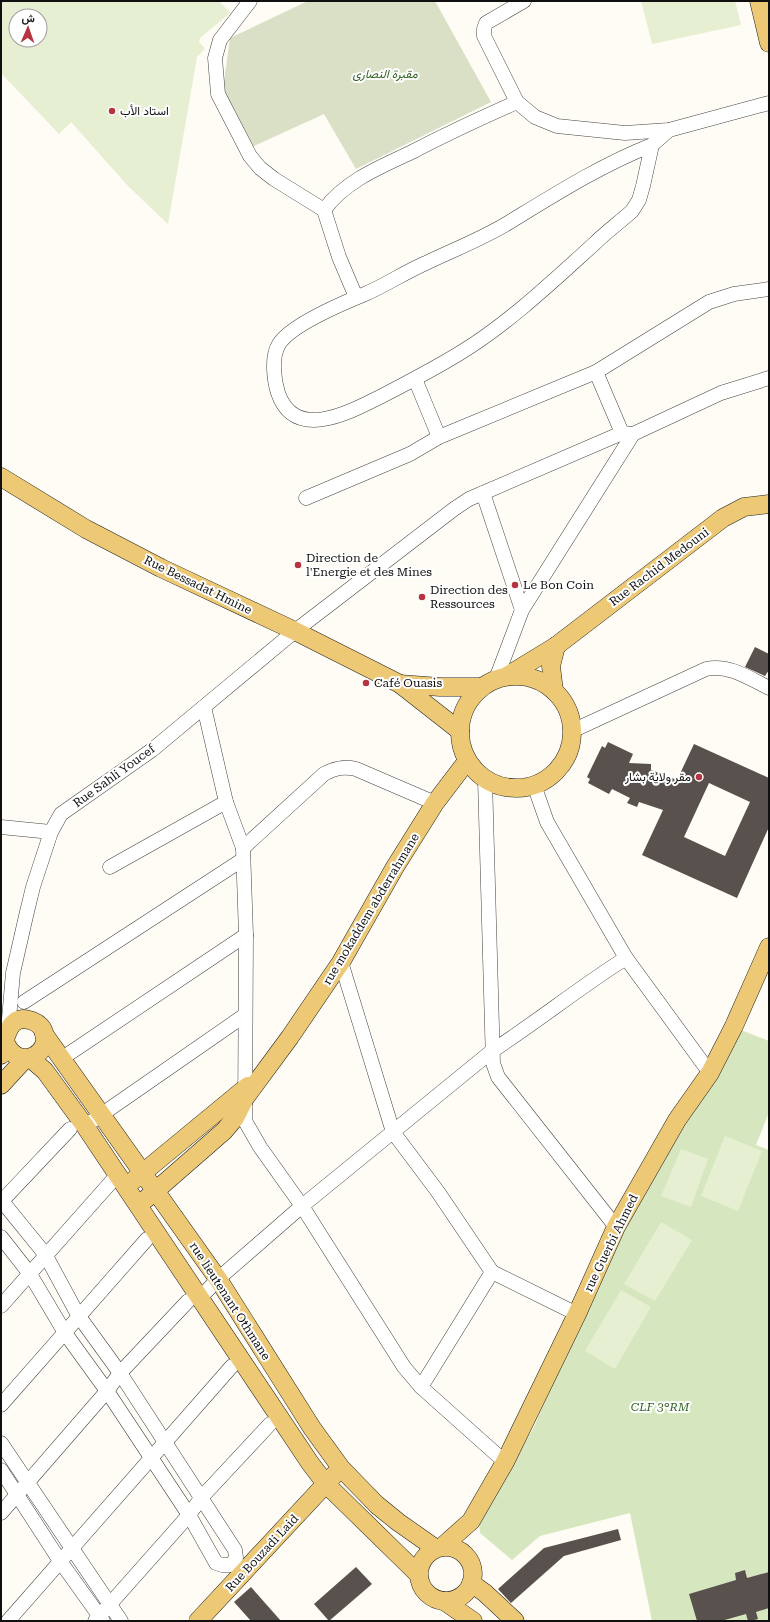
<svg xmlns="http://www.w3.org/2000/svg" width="770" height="1622" viewBox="0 0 770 1622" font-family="'Roboto Serif',Vazirmatn,serif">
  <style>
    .green { fill: #d6e7c0 }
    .cemetery { fill: #d9e0c6 }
    .pitch { fill: #e6efd1; fill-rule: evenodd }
    .building { fill: #58514d; fill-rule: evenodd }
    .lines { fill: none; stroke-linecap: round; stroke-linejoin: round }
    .minor-casing { stroke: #434343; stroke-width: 15 }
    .major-casing { stroke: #212121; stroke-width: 19 }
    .minor { stroke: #fff; stroke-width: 14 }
    .major { stroke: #edc975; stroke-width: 18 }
    .poi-dot { fill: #b63341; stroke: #fff; stroke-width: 1.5 }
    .labels { text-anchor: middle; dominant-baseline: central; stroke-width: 4; stroke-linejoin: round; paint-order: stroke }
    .park-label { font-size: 12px; font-style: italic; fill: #366425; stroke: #fff }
    .poi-label { font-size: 12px; fill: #101010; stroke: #fff; text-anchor: start }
    .street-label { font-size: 12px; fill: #101010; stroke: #fff }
  </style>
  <rect width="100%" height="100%" fill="#fefcf4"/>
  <polygon class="green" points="741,1030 769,1041 769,1112 756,1145 769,1150 769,1621 652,1621 630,1513 540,1536 512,1560 480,1533 479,1521 534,1427 599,1273 648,1179"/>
  <polygon class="cemetery" points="308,1 435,1 491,102 356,169 324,114 252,147 222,96 230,38"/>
  <g class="pitch">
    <path d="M 1,1 L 219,1 L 230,13 L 200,38 L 199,42 L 205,49 L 197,57 L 168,224 L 128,186 L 71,122 L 59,134 L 1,73 ZM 16,16 L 40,16 L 40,40 L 16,40 Z"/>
    <polygon points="641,1 735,1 741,25 652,44"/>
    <polygon points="725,1136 762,1151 738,1211 701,1196"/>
    <polygon points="681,1149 708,1159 691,1207 661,1196"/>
    <polygon points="661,1222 692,1240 655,1301 624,1284"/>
    <polygon points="621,1290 651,1307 615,1369 585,1351"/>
  </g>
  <g class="building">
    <polygon points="755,647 769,654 769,670 765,676 745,667"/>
    <path d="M 608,742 L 633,754 L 629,763 L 651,764 L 651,770 L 677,780 L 694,744 L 769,778 L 769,827 L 737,898 L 642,855 L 663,810 L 639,802 L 637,807 L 627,803 L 630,798 L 612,789 L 609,794 L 588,783 L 590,779 L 587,777 L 602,746 L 605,748 ZM 709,783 L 750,802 L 725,856 L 684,837 Z"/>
    <polygon points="618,1529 621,1540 564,1556 511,1603 498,1589 544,1548"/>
    <polygon points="356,1567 372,1584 329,1621 314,1604"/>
    <polygon points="745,1570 747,1578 769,1572 769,1608 756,1612 758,1619 751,1621 748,1621 746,1614 721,1621 697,1621 689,1594 736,1580 735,1573"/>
    <polygon points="251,1587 281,1621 251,1621 234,1602"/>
  </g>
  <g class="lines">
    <g class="minor-casing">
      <g id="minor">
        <polyline points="250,1 220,40 215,58 218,94 250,156 260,168 274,179 324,210"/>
        <polyline points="524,1 486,23 484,29 484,36 517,102 535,117 557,126 625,133 669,130 769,103"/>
        <path d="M 652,145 C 601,165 554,195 508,223 C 482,239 453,250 426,263 C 405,272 386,285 365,294 C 343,303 291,325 279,344 C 271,357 274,380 278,393 C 295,442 350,412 380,397 C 407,383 434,369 460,353 C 509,323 552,282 594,244 C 606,232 620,222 632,211 L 639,200 L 643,186 L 652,145 L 669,130"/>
        <path d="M 356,297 L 339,257 L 324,210 C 345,181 380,167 412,152 C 446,134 481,118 517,102"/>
        <polyline points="415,379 439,437"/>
        <polyline points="622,433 596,372 709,302 734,294 769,289"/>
        <polyline points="483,493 522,610"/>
        <polyline points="306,498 410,454 439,437 596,372"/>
        <polyline points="496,679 522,610 633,434 721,393 769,378"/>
        <polyline points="204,707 226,802"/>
        <path d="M 572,731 L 706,669 C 729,664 749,678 769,688"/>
        <polyline points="485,779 493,1063 498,1077 616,1227"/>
        <polyline points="534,785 547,822 626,958 710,1073"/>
        <polyline points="1,827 51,832"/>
        <polyline points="243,848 246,935 245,1121 260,1147 302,1206 404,1367 421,1387 505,1462"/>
        <path d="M 110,867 L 226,802 L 243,848 L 324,774 C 335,768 344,766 356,769 L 435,803"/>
        <polyline points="341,962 393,1132 438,1192 492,1272 577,1314"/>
        <polyline points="24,1002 242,860"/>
        <polyline points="8,1030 13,973 26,916 33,887 51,832 61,814 152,750 295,631 454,509 469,499 622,433 633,434"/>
        <polyline points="61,1059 246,935"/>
        <polyline points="85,1126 245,1015"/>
        <polyline points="1,1200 45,1254 78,1315 120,1373 235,1550 236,1558 231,1565 222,1565 216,1563 189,1515 107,1391 65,1333 30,1274 1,1237"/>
        <polyline points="1,1202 70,1129"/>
        <path d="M 200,1298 L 218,1279 L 302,1206 L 492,1051 C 538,1021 580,987 626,958"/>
        <polyline points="1,1306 112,1181"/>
        <polyline points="421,1387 492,1272"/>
        <polyline points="1,1405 147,1239"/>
        <polyline points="1,1443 121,1621"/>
        <polyline points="1,1470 60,1561 103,1621"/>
        <polyline points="1,1513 107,1391 120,1373 188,1301"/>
        <polyline points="8,1621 232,1366"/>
        <polyline points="95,1621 189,1515 201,1498 270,1424"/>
      </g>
    </g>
    <g class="major-casing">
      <g id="major">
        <polyline points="759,1 769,43"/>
        <polyline points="1,477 86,529 161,568 295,631 400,684 460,731"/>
        <polyline points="507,676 556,646 723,518 744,507 769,504"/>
        <circle cx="516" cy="732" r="56"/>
        <polyline points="400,684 440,687 480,687"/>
        <polyline points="554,691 551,666 556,646"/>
        <polyline points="44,1034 218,1279 312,1428 341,1468 377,1505 398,1522 435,1548"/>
        <path d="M 1,1055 C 5,1041 8,1014 29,1020 C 34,1021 39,1024 42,1028 C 56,1053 17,1074 5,1041"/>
        <polyline points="30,1058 45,1071 85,1126 310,1463 326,1484 418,1574"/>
        <polyline points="1,1085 25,1059"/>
        <polyline points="134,1180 248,1086"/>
        <polyline points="146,1199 224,1131 235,1118 245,1098 290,1037 341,962 395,867 435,803 467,761"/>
        <polyline points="443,1546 471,1521 505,1462 577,1314 616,1227 677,1120 710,1073 734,1026 769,947"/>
        <circle cx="446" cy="1574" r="27"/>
        <polyline points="471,1583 485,1593 515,1621"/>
        <polyline points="444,1601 473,1621"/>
        <polyline points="198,1621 334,1475"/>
      </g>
    </g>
    <use href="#minor" class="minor"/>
    <use href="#major" class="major"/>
  </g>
  <g class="poi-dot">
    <circle cx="112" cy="111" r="4"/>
    <circle cx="298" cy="565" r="4"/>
    <circle cx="515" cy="585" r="4"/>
    <circle cx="422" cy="597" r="4"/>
    <circle cx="366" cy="683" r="4"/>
    <circle cx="699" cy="777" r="4"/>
  </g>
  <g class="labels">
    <g class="park-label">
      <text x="385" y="74">مقبرة النصارى</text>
      <text x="660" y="1407">CLF 3°RM</text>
    </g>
    <g class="poi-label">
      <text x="120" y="111">استاد الأب</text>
      <text x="306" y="558">Direction de<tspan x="306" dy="14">l'Energie et des Mines</tspan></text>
      <text x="523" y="585">Le Bon Coin</text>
      <text x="430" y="590">Direction des<tspan x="430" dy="14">Ressources</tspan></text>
      <text x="374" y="683">Café Ouasis</text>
      <text x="691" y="777" text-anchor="end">مقر ولاية بشار</text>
    </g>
    <g class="street-label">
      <text transform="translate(659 567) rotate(-37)">Rue Rachid Medouni</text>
      <text transform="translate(198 585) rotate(26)">Rue Bessadat Hmine</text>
      <text transform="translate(114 776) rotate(-36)">Rue Sahli Youcef</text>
      <text transform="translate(371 909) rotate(-59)">rue mokaddem abderrahmane</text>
      <text transform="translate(611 1243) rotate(-64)">rue Guerbi Ahmed</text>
      <text transform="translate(230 1301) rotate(57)">rue lieutenant Othmane</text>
      <text transform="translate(262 1553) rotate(-47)">Rue Bouzadi Laid</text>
    </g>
  </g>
  <rect width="770" height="1622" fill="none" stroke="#101010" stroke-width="4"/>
  <g transform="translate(28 28) rotate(2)"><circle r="19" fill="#ffffff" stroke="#9f9f9f"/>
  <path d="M0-3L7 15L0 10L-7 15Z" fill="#b63341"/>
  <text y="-6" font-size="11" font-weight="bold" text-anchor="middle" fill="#101010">ش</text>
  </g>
</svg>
